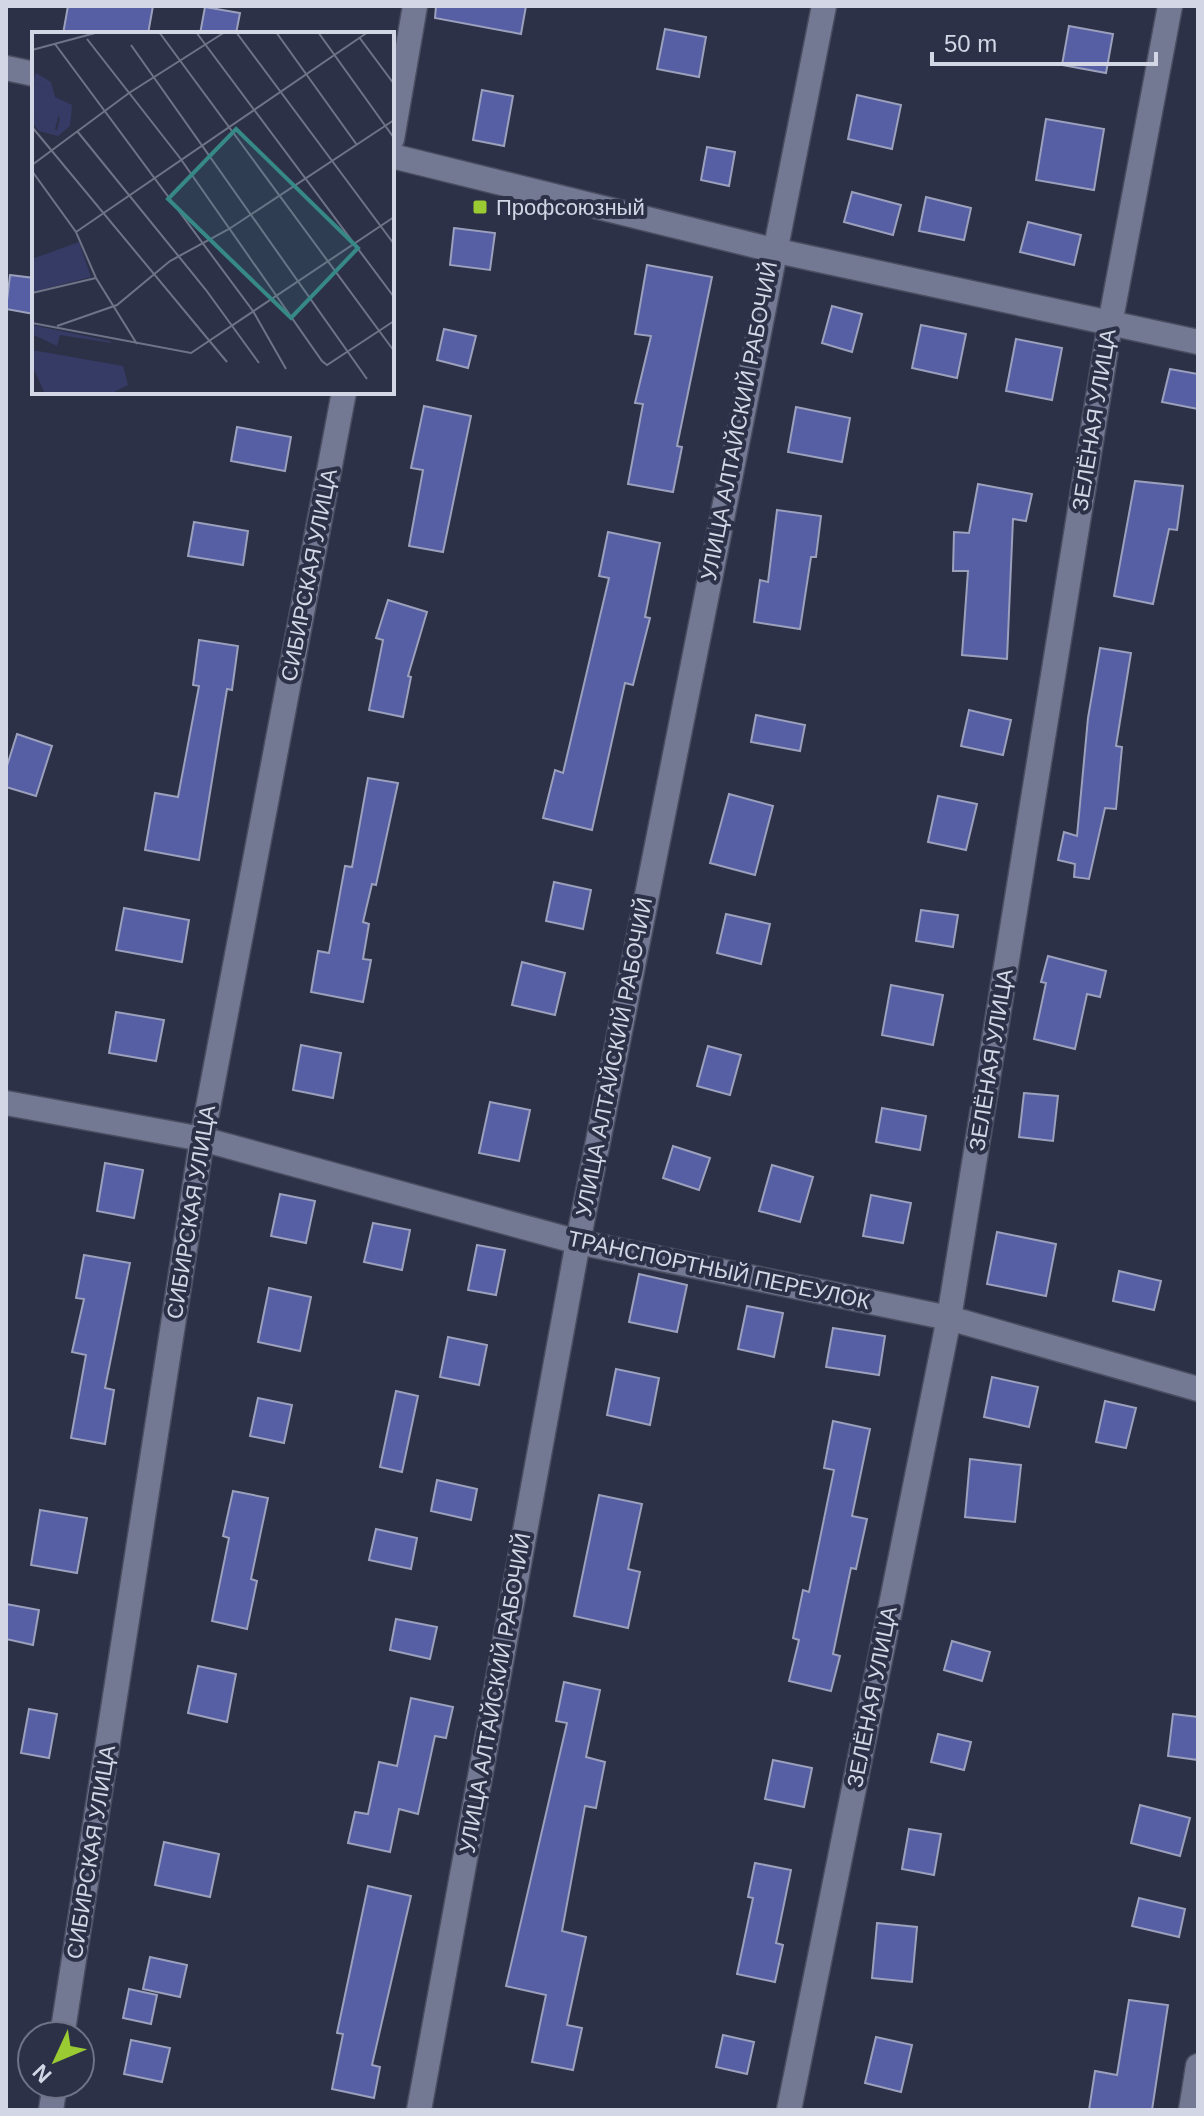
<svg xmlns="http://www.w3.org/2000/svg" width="1204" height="2116" viewBox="0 0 1204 2116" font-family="Arial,sans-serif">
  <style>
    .building { fill: #565fa4; stroke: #9ba0bc; stroke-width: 2 }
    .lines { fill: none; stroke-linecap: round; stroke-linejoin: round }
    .minor-casing { stroke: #4b4e61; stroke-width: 27 }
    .minor { stroke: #747993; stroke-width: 24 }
    .poi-dot { fill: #9bcb33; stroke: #2d3148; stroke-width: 3 }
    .labels { text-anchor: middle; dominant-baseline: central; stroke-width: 8; stroke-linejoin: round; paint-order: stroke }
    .poi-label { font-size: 22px; fill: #d3d7e5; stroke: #2d3148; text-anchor: start }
    .street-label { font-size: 22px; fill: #d3d7e5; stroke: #2d3148 }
    .inset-road { fill: none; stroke: #6f7387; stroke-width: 2 }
    .view { fill: #368986; fill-opacity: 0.15; stroke: #368986; stroke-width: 4 }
    .inset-edge { fill: none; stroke: #d3d7e5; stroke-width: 4 }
  </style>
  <rect width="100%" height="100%" fill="#2d3148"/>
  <g class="building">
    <polygon points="68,6 153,6 148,34 63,34"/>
    <polygon points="436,6 526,6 521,34 435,18"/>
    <polygon points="205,7 240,13 236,34 200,34"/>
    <polygon points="1069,26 1113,34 1106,73 1062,65"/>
    <polygon points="665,29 706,37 699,77 657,69"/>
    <polygon points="482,90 513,96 504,146 473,140"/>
    <polygon points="857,95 901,105 892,149 848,139"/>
    <polygon points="1046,119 1104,129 1094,190 1036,180"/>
    <polygon points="707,147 735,152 729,186 701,180"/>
    <polygon points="852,192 901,205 893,235 844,222"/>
    <polygon points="926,197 971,208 964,240 919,231"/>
    <polygon points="1028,222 1081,235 1074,265 1020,252"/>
    <polygon points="454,228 495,233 490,270 450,265"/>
    <polygon points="647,265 712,277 677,446 682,447 673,492 628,484 643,404 635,403 651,336 635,334"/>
    <polygon points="10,275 34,278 34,314 6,309"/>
    <polygon points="832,306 862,314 852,352 822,343"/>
    <polygon points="921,325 966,334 957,378 912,368"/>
    <polygon points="444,329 476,336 468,368 437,360"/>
    <polygon points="1016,339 1062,348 1052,400 1006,391"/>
    <polygon points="1170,369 1198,374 1198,409 1162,402"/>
    <polygon points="424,406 471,416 443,552 409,546 423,470 411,468"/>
    <polygon points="796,407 850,418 842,462 788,452"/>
    <polygon points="237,427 291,437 285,471 231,461"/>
    <polygon points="1135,481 1183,486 1177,530 1169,529 1153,604 1114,596"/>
    <polygon points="978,484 1032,494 1026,521 1013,519 1007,659 962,655 968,571 953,571 954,532 969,533"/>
    <polygon points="777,510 821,516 816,557 811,557 800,629 754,622 760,580 768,582"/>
    <polygon points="194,522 248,531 243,565 188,556"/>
    <polygon points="608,532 660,543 645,617 650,618 633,685 625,683 592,830 543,818 555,770 563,773 609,578 599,576"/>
    <polygon points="388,600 427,612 408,676 411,677 403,717 369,710 383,640 376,638"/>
    <polygon points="199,640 238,646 232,690 227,689 199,860 145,850 155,793 178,797 199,686 193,685"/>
    <polygon points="1100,648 1131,653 1116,746 1122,747 1116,809 1105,808 1089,879 1074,877 1075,864 1058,860 1064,832 1077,836 1088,718"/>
    <polygon points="969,710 1011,720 1003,755 961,746"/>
    <polygon points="756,715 805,725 800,751 751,742"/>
    <polygon points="17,734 52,746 36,796 6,787 6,769"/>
    <polygon points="368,778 398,783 376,885 372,884 363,922 369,924 363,959 371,960 363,1002 311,992 318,951 329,953 345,866 352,867"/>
    <polygon points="729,794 773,806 755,875 710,863"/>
    <polygon points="938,796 977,804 966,850 928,842"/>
    <polygon points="554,882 591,890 583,929 546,921"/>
    <polygon points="124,908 189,920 182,962 116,950"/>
    <polygon points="921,910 958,915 953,947 916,941"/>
    <polygon points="726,914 770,924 761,964 717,953"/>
    <polygon points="1048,956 1106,971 1100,997 1087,994 1075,1049 1034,1039 1046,983 1041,982"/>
    <polygon points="522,962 565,973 555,1015 512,1005"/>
    <polygon points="891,985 943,995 933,1045 882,1035"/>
    <polygon points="116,1012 164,1020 156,1061 109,1053"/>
    <polygon points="301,1045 341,1053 333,1098 293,1090"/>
    <polygon points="708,1046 741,1055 730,1095 697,1086"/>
    <polygon points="1024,1093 1058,1096 1053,1141 1019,1137"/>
    <polygon points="490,1102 530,1110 519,1161 479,1153"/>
    <polygon points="882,1108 926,1116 920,1150 876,1142"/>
    <polygon points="673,1146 710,1158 699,1190 663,1178"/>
    <polygon points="105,1163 143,1170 134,1218 97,1211"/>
    <polygon points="772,1165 813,1177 800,1222 759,1211"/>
    <polygon points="280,1194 315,1201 306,1243 271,1236"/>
    <polygon points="871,1195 911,1203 903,1243 863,1236"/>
    <polygon points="373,1223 410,1230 402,1270 364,1262"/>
    <polygon points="997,1232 1056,1244 1046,1296 987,1284"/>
    <polygon points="477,1245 505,1250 496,1295 468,1290"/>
    <polygon points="84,1255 130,1263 105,1388 114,1390 105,1444 71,1438 86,1355 72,1352 84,1299 76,1298"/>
    <polygon points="1119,1271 1161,1281 1154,1310 1113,1301"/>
    <polygon points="639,1274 687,1285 677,1332 629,1322"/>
    <polygon points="269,1288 311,1297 300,1351 258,1342"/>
    <polygon points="747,1306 783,1313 774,1357 738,1349"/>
    <polygon points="833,1328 885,1336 879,1375 826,1367"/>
    <polygon points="448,1337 487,1345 479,1385 440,1377"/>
    <polygon points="616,1369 659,1378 650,1425 607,1415"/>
    <polygon points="992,1377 1038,1387 1029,1427 984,1417"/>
    <polygon points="396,1391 418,1396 402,1472 380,1467"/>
    <polygon points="258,1398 292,1405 284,1443 250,1436"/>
    <polygon points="1105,1401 1136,1408 1126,1448 1096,1442"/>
    <polygon points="833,1421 870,1429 852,1516 867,1519 856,1569 851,1568 833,1654 840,1656 831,1691 789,1681 799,1640 793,1638 803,1590 809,1592 834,1470 824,1468"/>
    <polygon points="970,1459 1021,1465 1015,1522 965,1517"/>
    <polygon points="437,1480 477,1489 471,1520 431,1511"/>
    <polygon points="233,1491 268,1498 251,1579 257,1581 247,1629 212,1621 229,1538 223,1536"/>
    <polygon points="599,1495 642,1504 628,1569 640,1572 628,1628 574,1616"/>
    <polygon points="40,1510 87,1518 77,1573 31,1565"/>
    <polygon points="376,1529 417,1538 411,1569 369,1560"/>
    <polygon points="6,1604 39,1610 33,1645 6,1639"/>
    <polygon points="396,1619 437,1627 430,1659 390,1650"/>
    <polygon points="952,1641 990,1652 982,1681 944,1670"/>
    <polygon points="198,1666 236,1674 227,1722 188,1713"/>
    <polygon points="564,1682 600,1690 586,1757 605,1762 596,1808 585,1806 562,1931 586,1937 567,2025 582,2028 573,2070 532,2062 546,1995 506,1986 567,1723 556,1721"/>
    <polygon points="411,1698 453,1707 446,1738 435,1736 418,1814 399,1809 390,1852 348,1843 355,1812 368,1814 379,1762 397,1766"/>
    <polygon points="29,1709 57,1714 49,1758 21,1753"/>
    <polygon points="1173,1714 1198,1717 1198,1760 1168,1756"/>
    <polygon points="938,1734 971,1742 964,1770 931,1762"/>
    <polygon points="773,1760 812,1768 804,1807 765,1799"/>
    <polygon points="1140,1805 1190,1818 1180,1856 1131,1843"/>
    <polygon points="909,1829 941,1834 934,1875 902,1869"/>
    <polygon points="164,1842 219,1854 210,1897 155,1885"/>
    <polygon points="755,1863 791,1870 776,1943 783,1945 775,1982 737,1974 753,1898 748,1897"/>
    <polygon points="368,1886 411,1896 372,2065 380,2067 374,2098 332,2089 343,2034 337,2033"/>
    <polygon points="1139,1898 1185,1909 1179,1937 1132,1926"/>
    <polygon points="877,1923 917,1927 912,1982 872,1978"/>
    <polygon points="150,1957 187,1965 180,1997 143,1989"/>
    <polygon points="129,1989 157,1995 151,2024 123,2018"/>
    <polygon points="1129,2000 1168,2005 1152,2110 1089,2110 1095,2071 1117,2075"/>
    <polygon points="723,2035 754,2042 747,2074 716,2067"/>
    <polygon points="876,2037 912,2045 901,2092 865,2083"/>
    <polygon points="131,2040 170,2048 162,2082 124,2074"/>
  </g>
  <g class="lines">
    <g class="minor-casing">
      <g id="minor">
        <polyline points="6,68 34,74"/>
        <polyline points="392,139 415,6"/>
        <polyline points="392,156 773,250 1198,342"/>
        <polyline points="6,1103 202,1139 578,1242 949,1318 1198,1389"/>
        <polyline points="62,2036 202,1139 344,392"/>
        <polyline points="51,2110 55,2084"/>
        <polyline points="419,2110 578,1242 824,6"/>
        <polyline points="789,2110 949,1318 1110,324 1170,6"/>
        <polyline points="1191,2110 1198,2066"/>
      </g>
    </g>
    <use href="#minor" class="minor"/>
  </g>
  <rect class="poi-dot" x="472" y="199" width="16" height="16" rx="4"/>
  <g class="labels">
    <g class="poi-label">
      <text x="496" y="207">Профсоюзный</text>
    </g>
    <g class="street-label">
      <text transform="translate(1094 420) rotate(-81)">ЗЕЛЁНАЯ УЛИЦА</text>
      <text transform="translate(739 421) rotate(-79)">УЛИЦА АЛТАЙСКИЙ РАБОЧИЙ</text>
      <text transform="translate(309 575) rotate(-79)">СИБИРСКАЯ УЛИЦА</text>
      <text transform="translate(614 1057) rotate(-79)">УЛИЦА АЛТАЙСКИЙ РАБОЧИЙ</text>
      <text transform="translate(991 1060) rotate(-81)">ЗЕЛЁНАЯ УЛИЦА</text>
      <text transform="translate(191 1212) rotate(-81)">СИБИРСКАЯ УЛИЦА</text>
      <text transform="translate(719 1270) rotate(12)">ТРАНСПОРТНЫЙ ПЕРЕУЛОК</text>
      <text transform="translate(495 1693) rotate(-80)">УЛИЦА АЛТАЙСКИЙ РАБОЧИЙ</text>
      <text transform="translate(872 1697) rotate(-79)">ЗЕЛЁНАЯ УЛИЦА</text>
      <text transform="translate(91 1852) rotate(-81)">СИБИРСКАЯ УЛИЦА</text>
    </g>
  </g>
  <g transform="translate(32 32)">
    <rect width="362" height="362" fill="#2d3148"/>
    <path d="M 4,41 L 19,50 L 23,65 L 40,73 L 38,94 L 26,104 L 7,99 L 0,90 L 0,81 L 11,98 L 25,98 L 28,87 L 13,54 L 0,51 ZM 0,293 L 78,309 L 80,311 L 28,303 L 25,314 L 0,302 ZM 0,318 L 91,334 L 96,353 L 78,362 L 13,362 L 0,333 Z" fill="#353b64"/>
    <path d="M 0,51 L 13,54 L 27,82 L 22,101 L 11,98 L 0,81 Z" fill="#353b64"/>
    <path d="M 47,210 L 59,245 L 0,260 L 0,227 Z" fill="#353b64"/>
    <path class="inset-road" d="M 127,0 L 362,319M 164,0 L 362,265M 204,0 L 362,212M 244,0 L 325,113M 286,0 L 362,106M 327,5 L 362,52M 55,7 L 148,126 L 290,329 L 295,333 L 362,289M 23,12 L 221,279 L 254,337M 99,13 L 335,347M 0,18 L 67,0M 0,95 L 195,330M 45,99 L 174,258 L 227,331M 0,133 L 97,61 L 193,0M 0,139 L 44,200 L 64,246 L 105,312M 44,200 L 336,0M 0,261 L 64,246M 0,291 L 159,321 L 362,185M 25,294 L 85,273 L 138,229 L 197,197 L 362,88"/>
    <path class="view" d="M 204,97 L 326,216 L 259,286 L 136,167 Z"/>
    <rect width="362" height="362" class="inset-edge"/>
  </g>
  <rect width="1204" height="2116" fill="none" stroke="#d3d7e5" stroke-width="16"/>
  <g transform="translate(56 2060) rotate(226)"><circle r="38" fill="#2d3148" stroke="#6f7387" stroke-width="2"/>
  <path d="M0-6L14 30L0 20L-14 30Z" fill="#9bcb33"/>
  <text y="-12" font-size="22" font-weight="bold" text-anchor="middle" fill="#d3d7e5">N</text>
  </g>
  <path d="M932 52v12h224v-12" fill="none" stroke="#d3d7e5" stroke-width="4"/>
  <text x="944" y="52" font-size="24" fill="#d3d7e5" stroke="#2d3148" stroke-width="6" paint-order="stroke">50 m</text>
</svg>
